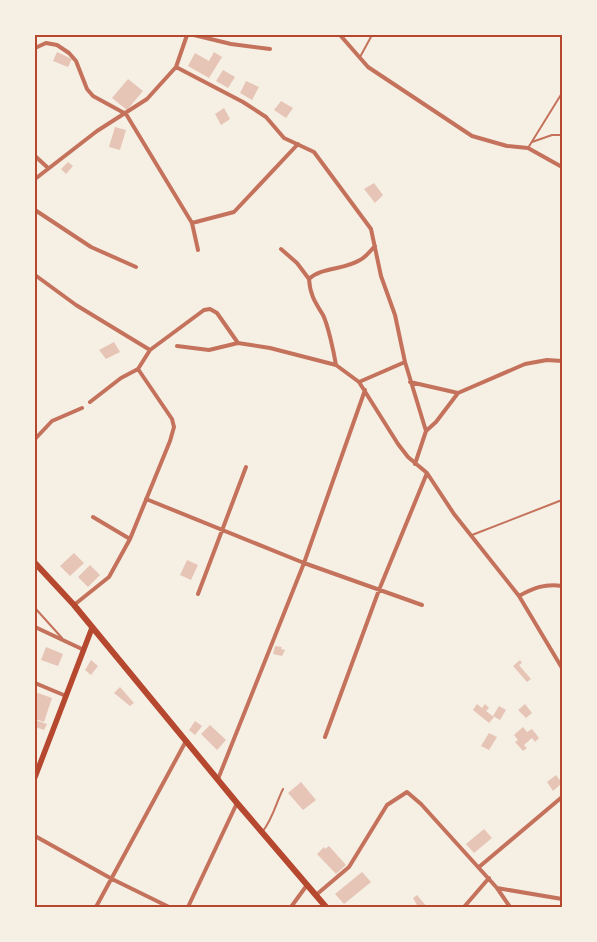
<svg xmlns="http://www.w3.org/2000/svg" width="597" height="942" font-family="'DejaVu Sans',sans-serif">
<rect width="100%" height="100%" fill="#f6efe4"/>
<path fill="#e6c5b7" d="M57 52 72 59 68 67 53 61Z
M214 52 222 57 209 78 188 66 195 53 209 61Z
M223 70 235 77 228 88 216 81Z
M128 79 143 91 127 110 112 98Z
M246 81 259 87 252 100 240 93Z
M281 101 293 108 286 118 274 110Z
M224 108 230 119 221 125 215 114Z
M115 127 126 130 120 150 109 147Z
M68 162 73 166 66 174 61 169Z
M374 183 383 195 375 203 364 189Z
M114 342 120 352 106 359 99 350Z
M74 553 84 563 70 576 60 566Z
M187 560 198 565 191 580 180 575Z
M90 565 100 575 88 587 78 577Z
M275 646 282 647 281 649 285 650 282 656 273 654Z
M46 647 63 654 58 666 41 660Z
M91 660 98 666 91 675 85 670Z
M520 660 522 663 519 665 531 679 527 682 513 666Z
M120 687 134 703 130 706 114 693Z
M35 692 52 698 44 722 35 719Z
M477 704 482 708 485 704 489 708 486 711 494 717 489 723 473 710Z
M525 704 532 713 526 718 518 710Z
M499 706 506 710 500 720 493 716Z
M35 720 47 724 44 730 35 727Z
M195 721 202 726 195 735 189 730Z
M210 725 226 740 217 750 201 734Z
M523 727 527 732 532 729 539 738 535 742 532 738 524 745 527 748 523 751 515 742 518 740 514 735Z
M489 733 497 737 489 750 481 746Z
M556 775 562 783 553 791 547 782Z
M301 782 316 800 303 810 288 793Z
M484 829 492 838 474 853 466 844Z
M329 846 346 865 336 874 317 854 324 847 325 849Z
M362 872 371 882 344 904 335 894Z
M417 895 427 907H418L413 898Z"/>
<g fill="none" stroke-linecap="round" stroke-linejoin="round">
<path stroke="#c5725c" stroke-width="2" d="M360 57 372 35
M532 142 552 135H562
M528 148 562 93
M472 535 562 500
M35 608 62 638
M263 831C273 818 276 803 283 789"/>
<path stroke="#c5725c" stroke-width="4" d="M194 35 231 44 270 49
M340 35 368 67 472 136 507 146 528 148 562 167
M35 48 46 43 57 45 69 53 76 61 87 89 93 96 126 114 192 223 198 250
M176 67 243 102 266 117 284 138 314 152 371 229 381 276 395 315 405 362 426 431 415 464
M35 156 47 167
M35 179 97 131 147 99 176 67 187 35
M35 210 91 247 136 267
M192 223 234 212 298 144
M281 249 297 263 309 279
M35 275 76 305 150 350
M177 346 209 350 238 343
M336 365C334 353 328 325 323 315 315 302 310 295 309 279 322 267 344 270 360 260 366 257 370 251 375 246
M359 382 405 362
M410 382 458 393
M90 402 121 378 138 369
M426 431 436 422 458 393 525 364 547 360 562 361
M35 439 52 421 82 408
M146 499 304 563 422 605
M93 517 130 539
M198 594 246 467
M519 596C533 588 546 583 562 586
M74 605 109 577 130 539 170 441 174 427 172 419 138 369 150 350 204 310 210 309 217 313 238 343 270 348 336 365 359 382 398 444 408 457 427 473 454 514 519 596 562 668
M35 627 84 650
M35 683 66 696
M325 737 379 590 427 473
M218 779 304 563 365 390
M35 836 112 879 169 907
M479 867 562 797
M497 888 510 907
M316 895 349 867 387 805 407 792 421 804 497 888 562 899
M96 907 186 741
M188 907 237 803
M291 907 307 885
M464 907 489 878"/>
<path stroke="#b5482f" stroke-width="5.5" d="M35 777 92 628"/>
<path stroke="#b5482f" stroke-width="6" d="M35 563 74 605 237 803 326 907"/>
</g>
<rect width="597" height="942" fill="none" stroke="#f6efe4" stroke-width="72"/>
<rect x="36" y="36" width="525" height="870" fill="none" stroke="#b5482f" stroke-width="2"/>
</svg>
